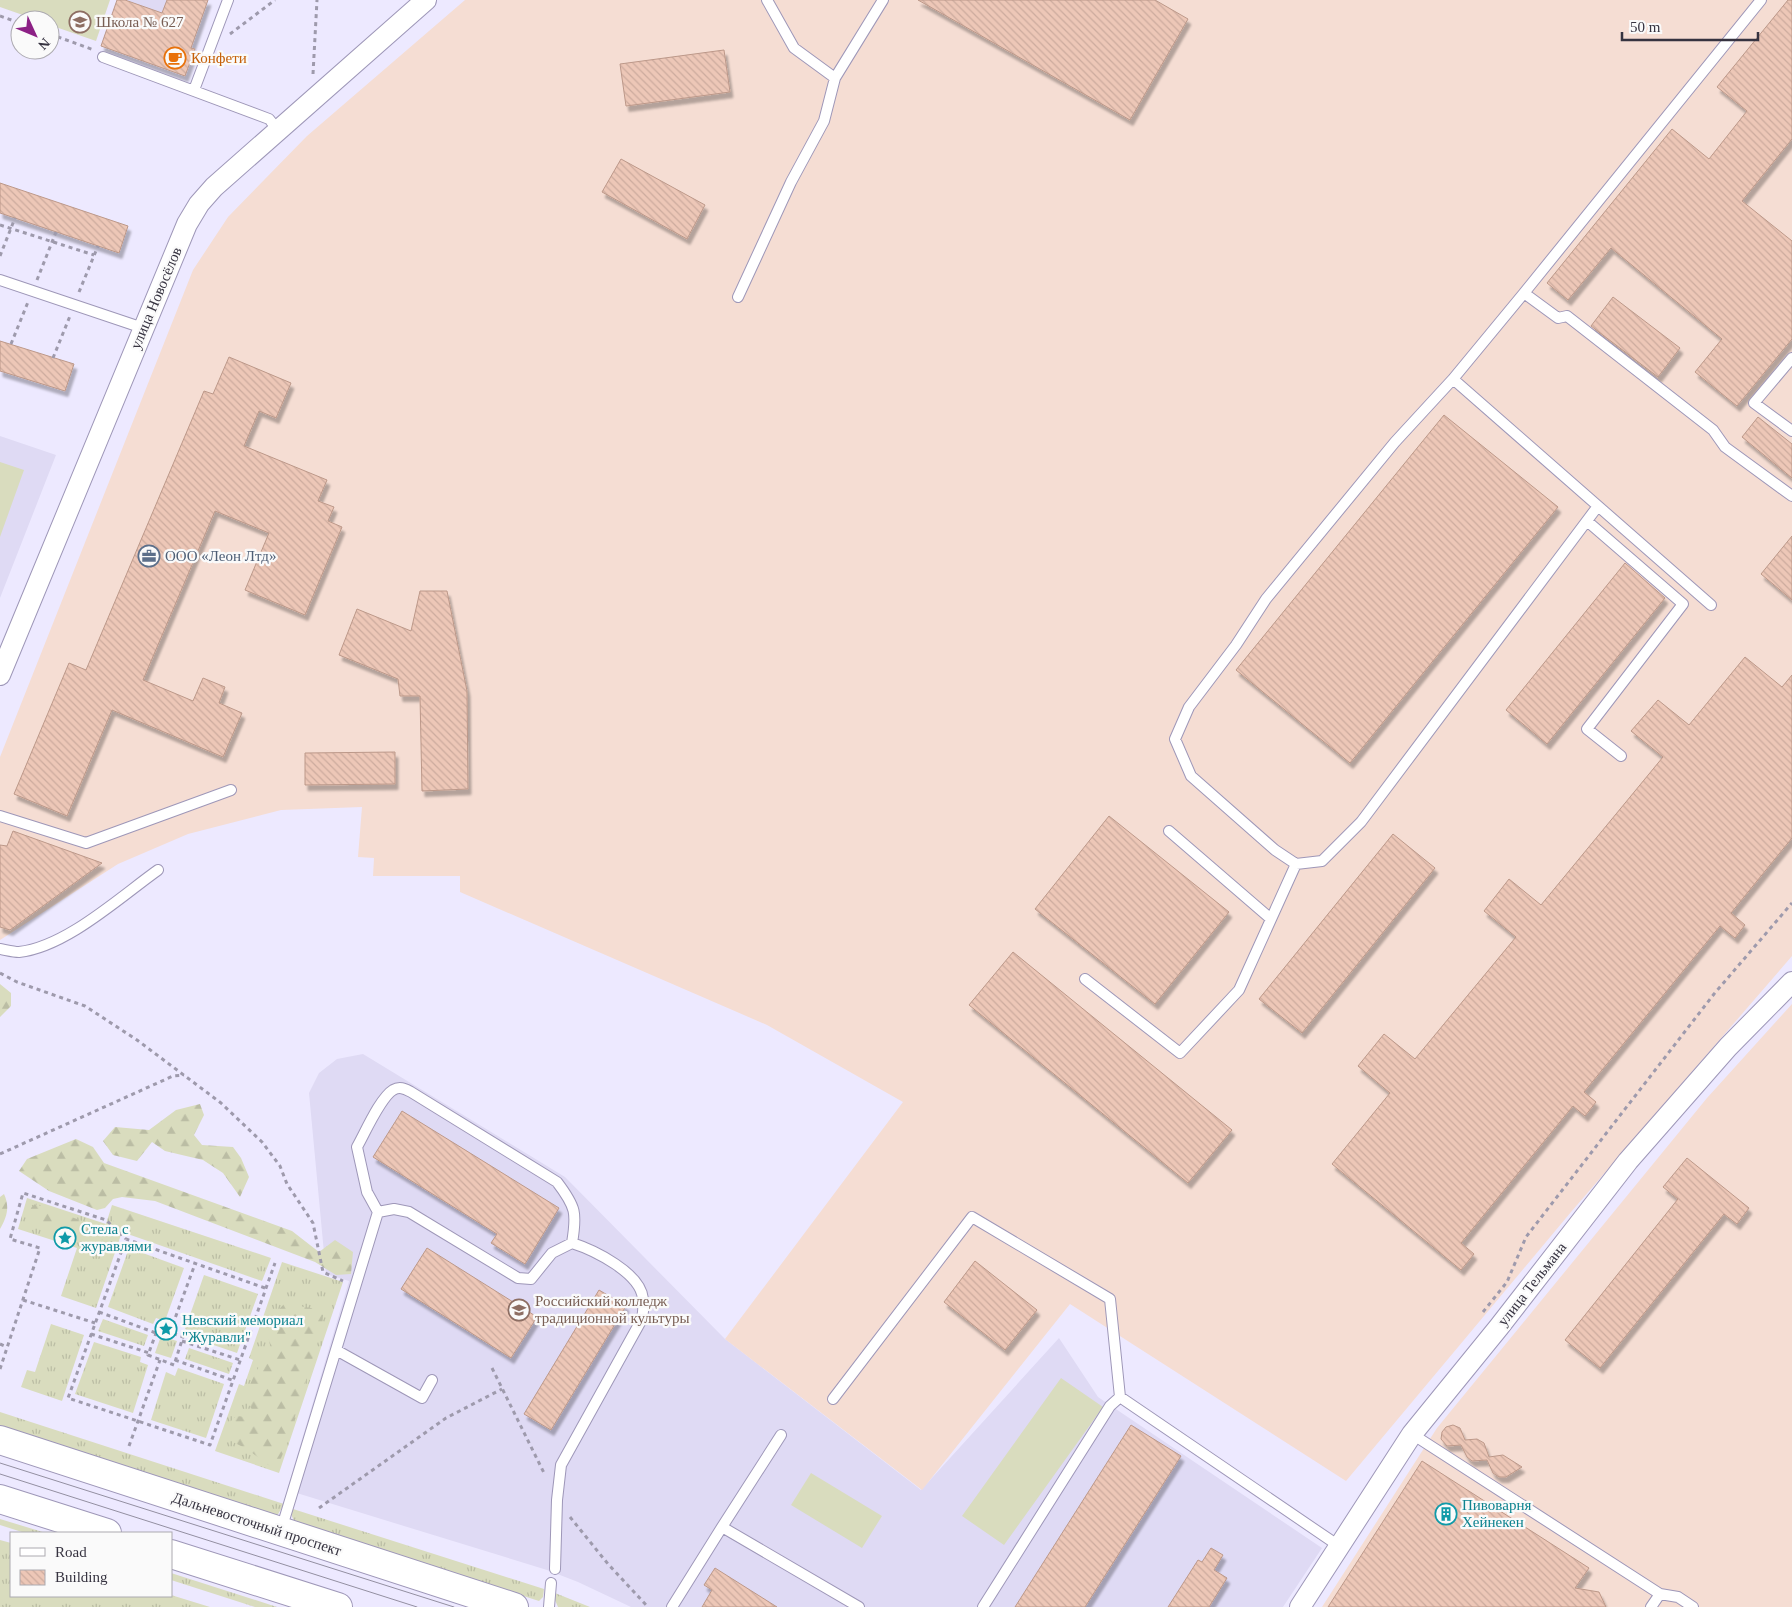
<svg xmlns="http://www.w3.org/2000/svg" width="1792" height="1607" font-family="'Times New Roman',serif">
<defs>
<pattern id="grass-tufts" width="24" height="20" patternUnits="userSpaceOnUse" patternTransform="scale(1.25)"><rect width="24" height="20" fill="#d9dcbe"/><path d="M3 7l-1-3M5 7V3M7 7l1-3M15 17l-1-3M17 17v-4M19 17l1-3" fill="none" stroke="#bbbda4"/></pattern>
<pattern id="forest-firs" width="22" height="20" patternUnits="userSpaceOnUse" patternTransform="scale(1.25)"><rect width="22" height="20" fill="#d9dcbe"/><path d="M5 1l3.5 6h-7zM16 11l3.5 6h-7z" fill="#bbbda4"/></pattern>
<pattern id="building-back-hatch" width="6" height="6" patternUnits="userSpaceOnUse" patternTransform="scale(1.25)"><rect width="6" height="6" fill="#edc7b7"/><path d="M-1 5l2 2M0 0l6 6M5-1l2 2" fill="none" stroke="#ccab9e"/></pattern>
<filter id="shadow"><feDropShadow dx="3" dy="5.5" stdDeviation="1" flood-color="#0004"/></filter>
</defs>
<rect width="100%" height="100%" fill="#ede9ff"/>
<path fill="#dfdaf4" d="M125 0H167L162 13Z
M0 436 56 455 0 598Z
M363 1054 565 1177 725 1339 921 1490 1059 1338 1098 1397 1322 1548 1283 1607H631L578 1582 547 1570 287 1490 349 1281 326 1274 309 1093 319 1073 337 1059Z"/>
<path fill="#f5ddd3" d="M465 0H1792V956L1571 1212 1346 1481 1070 1304 922 1490 725 1339 903 1102 767 1025 460 892V876H373L374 858 358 857 362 807 281 810 188 834 118 864 0 940V757L193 270 228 217 307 136Z
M1792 1004V1607H1322L1437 1428 1707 1098Z"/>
<path fill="url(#grass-tufts)" d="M27 1198 106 1224 112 1205 271 1258 262 1281 122 1232 96 1308 61 1296 77 1248 18 1229Z
M129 1248 184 1268 165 1321 156 1318 153 1324 108 1307Z
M282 1262 343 1282 279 1473 215 1451 239 1384 244 1386 253 1360 249 1358Z
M204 1275 258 1294 237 1353 193 1338 194 1332 185 1329Z
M103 1319 148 1335 144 1346 98 1331Z
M51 1324 84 1335 62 1401 21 1387 27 1370 35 1372Z
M161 1336 177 1341 171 1358 155 1353Z
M94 1342 141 1357 140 1362 148 1365 133 1413 75 1394Z
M189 1348 233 1363 229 1374 185 1359Z
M178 1368 224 1384 206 1438 151 1420 166 1372 175 1376Z
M0 1412 284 1504 277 1516 0 1426Z
M293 1509 544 1589 543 1597 539 1601 294 1521 291 1514Z
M0 1519 46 1533H25L0 1525Z
M0 1540 11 1543V1596L171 1595 210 1607H0Z
M171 1573 277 1607H255L171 1580Z
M555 1593 590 1607H558L555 1600Z"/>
<path fill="url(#forest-firs)" d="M0 984 11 993V1006L0 1017Z
M200 1104 204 1115 194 1135 202 1145 233 1147 241 1158 249 1177 240 1197 223 1173 203 1160 165 1151 152 1142 137 1161 113 1155 103 1141 115 1127 149 1130 176 1110Z
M76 1139 93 1147 104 1163 292 1231 319 1252 335 1240 353 1252 351 1274 336 1275 315 1262 155 1201 122 1197 113 1199 105 1208 97 1210 49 1191 19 1171 27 1159Z
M4 1194C10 1207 7 1217 0 1229V1197Z
M35 1204 102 1228 105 1238 95 1243 38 1225 30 1220 31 1208Z
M121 1209 145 1217 149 1221C138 1233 122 1232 112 1219L116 1212Z
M284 1304 311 1308 323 1315 322 1328 285 1449 278 1465 270 1466 247 1449 233 1442 230 1422 236 1416 247 1417 255 1414 245 1399C250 1381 260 1363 271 1349L266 1328 271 1318Z"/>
<path fill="#d9dcbe" d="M0 0H110L96 41 50 25V20H37L0 7Z
M0 462 24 470 0 537Z
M1061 1378 1103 1407 1004 1545 962 1516Z
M811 1473 882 1516 862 1548 791 1505Z"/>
<path fill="url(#building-back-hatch)" stroke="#bc9889" filter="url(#shadow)" d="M117 0H125L162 13 167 0H208L191 48 195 49 185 76 101 46Z
M918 0H1155L1188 19 1130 120Z
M1788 0H1792V139L1742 201 1792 241V339L1737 406 1695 372 1722 339 1611 248 1568 300 1547 283 1672 129 1709 159 1747 111 1717 87Z
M724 50 730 92 626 106 620 64Z
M621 159 705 205 687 239 602 192Z
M0 183 128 226 119 253 0 213Z
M1613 297 1680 348 1658 377 1591 326Z
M0 341 74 364 65 391 0 371Z
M229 357 291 383 276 418 259 411 244 446 327 480 318 501 334 507 328 521 342 527 305 615 245 590 269 533 215 511 143 680 193 701 203 678 225 687 219 703 242 713 223 757 112 710 67 816 14 794 69 663 86 670 204 391 213 394Z
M1444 415 1558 507 1350 763 1236 670Z
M1758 417 1792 444V478L1742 437Z
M1792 536V600L1761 574Z
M1625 563 1665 598 1547 744 1506 710Z
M420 591H447L467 691 468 789 422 791 420 696H400L398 679 339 655 357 609 411 631Z
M1745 657 1782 687 1792 675V838L1731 913 1745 925 1735 938 1720 926 1584 1092 1596 1102 1585 1116 1573 1106 1461 1243 1474 1254 1461 1270 1332 1164 1390 1093 1358 1066 1384 1034 1415 1059 1516 937 1484 911 1509 879 1541 905 1663 757 1631 731 1658 700 1689 725Z
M395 752V784L305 785V753Z
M1109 816 1229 912 1155 1004 1035 909Z
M13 831 102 863 10 930 0 927V845L7 846Z
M1393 834 1435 868 1302 1033 1259 999Z
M1013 952 1232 1130 1188 1183 969 1005Z
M402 1111 559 1208 525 1264 491 1243 497 1234 373 1157Z
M1687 1158 1749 1208 1737 1224 1724 1214 1600 1368 1565 1340 1678 1199 1663 1187Z
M427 1248 537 1317 511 1358 401 1289Z
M975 1261 1037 1310 1005 1350 944 1302Z
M599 1290 626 1306 551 1430 524 1414Z
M1131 1425 1181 1456 1085 1607H1015Z
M1453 1425 1460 1428 1465 1440 1477 1439 1484 1443 1489 1457 1503 1455 1522 1467 1506 1477H1499L1493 1473 1487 1460 1472 1461 1467 1457 1461 1445 1447 1446 1441 1439 1442 1432 1446 1427Z
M1422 1461 1589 1568 1575 1588 1599 1592 1606 1607H1328Z
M1211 1548 1223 1555 1214 1570 1227 1578 1209 1607H1168L1198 1560 1202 1562Z
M715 1568 777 1607H702L712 1590 704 1585Z"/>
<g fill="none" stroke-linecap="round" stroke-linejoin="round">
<g stroke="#9e97b8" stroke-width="12">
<path id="lane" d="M1761 0 1524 293 1558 318 1567 316 1713 430 1725 447 1792 496
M103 57 269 119 278 130
M835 78 883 0
M194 90 228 0
M0 280 143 328
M1524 293 1453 379 1711 605
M738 297 791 182 824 121 835 78 794 48 767 0
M1792 358 1754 403 1792 431
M1453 379 1395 442 1266 599 1236 645 1189 707 1175 739 1191 776 1275 850 1296 864 1322 861 1361 822 1598 506
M1587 521 1683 604 1587 729 1621 756
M0 816 86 843 231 790
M1169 831 1271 919
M0 949C6 950 13 952 19 952 66 947 120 897 158 870
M1085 979 1180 1053 1239 990 1296 864
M378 1212 394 1209 409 1212 518 1278 531 1279 552 1253 572 1243C594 1250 641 1273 643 1299 644 1305 643 1313 642 1319L561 1465 557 1500 555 1569
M336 1350 422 1398 432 1380
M833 1399 972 1217 1110 1299 1120 1397
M1412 1434 1660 1594 1678 1597 1693 1607
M722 1527 781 1435
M281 1530 378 1212 367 1192 357 1147C365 1133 380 1098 393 1090 400 1086 405 1089 411 1092L557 1182C576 1207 577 1213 572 1243
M549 1607 551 1583
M672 1607 722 1527 859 1607
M983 1607 1110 1406 1120 1397 1339 1546
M1651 1607 1660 1594"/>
</g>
<g stroke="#9e97b8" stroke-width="22">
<path id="street" d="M0 675 187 224 199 204 214 187 426 0
M1300 1607 1412 1434 1499 1327 1628 1161 1728 1047 1792 982"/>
</g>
<g stroke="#9e97b8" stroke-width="30">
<path id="secondary" d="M0 1440 514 1607
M0 1499 107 1533
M171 1554 338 1607"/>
</g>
<path stroke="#9e9aac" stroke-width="3" stroke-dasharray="4 4" stroke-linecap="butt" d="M0 16 20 23
M50 34 94 50
M230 34 275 0
M313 74 317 0
M0 225 94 255
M0 256 15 218
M37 280 56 232
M79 292 98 246
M11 344 28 302
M53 358 70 316
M0 973 17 982 85 1006 137 1040 221 1103 262 1142 280 1166 287 1184 313 1223 323 1272 343 1281
M0 1154 173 1076 184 1075
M265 1288 126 1239 68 1398 210 1445 275 1263
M23 1300 95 1323
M99 1312 156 1333
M1483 1312 1507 1282 1526 1237 1714 994 1792 903
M158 1328 183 1337 174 1365 148 1355Z
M170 1332 195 1264
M91 1334 149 1353
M182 1341 240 1360
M0 1344 7 1347
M175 1360 232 1380
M492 1368 545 1475
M0 1369 40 1248 10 1239 23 1193 106 1220 126 1239
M129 1446 160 1360
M319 1508 446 1418 502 1389
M570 1517 608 1564 648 1607"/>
<use href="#lane" stroke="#fff" stroke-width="10"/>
<use href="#street" stroke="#fff" stroke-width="20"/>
<use href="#secondary" stroke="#fff" stroke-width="28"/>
<path stroke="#938fa1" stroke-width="1" d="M0 1463 454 1607
M0 1474 417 1607"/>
</g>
<defs>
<g id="school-ring" transform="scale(1.125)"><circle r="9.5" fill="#fafafa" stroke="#8d6e63" stroke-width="1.5"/><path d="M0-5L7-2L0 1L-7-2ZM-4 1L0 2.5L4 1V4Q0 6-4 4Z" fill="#8d6e63"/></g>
<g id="cafe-ring" transform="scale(1.125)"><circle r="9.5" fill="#fafafa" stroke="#e8710a" stroke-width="1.5"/><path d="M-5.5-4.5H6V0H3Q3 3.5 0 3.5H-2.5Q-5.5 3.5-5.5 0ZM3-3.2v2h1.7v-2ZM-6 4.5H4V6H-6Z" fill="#e8710a"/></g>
<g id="office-ring" transform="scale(1.125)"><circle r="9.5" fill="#fafafa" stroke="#5c6f8a" stroke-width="1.5"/><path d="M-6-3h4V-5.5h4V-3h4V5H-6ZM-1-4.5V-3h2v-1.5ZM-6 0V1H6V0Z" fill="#5c6f8a"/></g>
<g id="sight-ring" transform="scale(1.125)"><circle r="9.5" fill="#fafafa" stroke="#0f9aa8" stroke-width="1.5"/><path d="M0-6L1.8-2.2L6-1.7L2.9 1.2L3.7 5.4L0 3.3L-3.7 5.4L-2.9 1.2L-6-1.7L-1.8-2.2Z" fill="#0f9aa8"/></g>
<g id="university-ring" transform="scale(1.125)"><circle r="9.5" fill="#fafafa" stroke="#8d6e63" stroke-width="1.5"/><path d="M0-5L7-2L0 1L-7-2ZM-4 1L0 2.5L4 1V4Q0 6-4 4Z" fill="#8d6e63"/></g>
<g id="building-ring" transform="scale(1.125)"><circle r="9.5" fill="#fafafa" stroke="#0f9aa8" stroke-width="1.5"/><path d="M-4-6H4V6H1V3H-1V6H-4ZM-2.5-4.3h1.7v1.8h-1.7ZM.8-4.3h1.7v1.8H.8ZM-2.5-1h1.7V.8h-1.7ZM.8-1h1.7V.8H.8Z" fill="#0f9aa8"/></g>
</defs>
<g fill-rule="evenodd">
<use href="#school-ring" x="80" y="22"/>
<use href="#cafe-ring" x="175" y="58"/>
<use href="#office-ring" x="149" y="556"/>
<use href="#sight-ring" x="65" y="1238"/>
<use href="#university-ring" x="519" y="1310"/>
<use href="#sight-ring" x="166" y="1329"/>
<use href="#building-ring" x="1446" y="1514"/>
</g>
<g text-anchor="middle" stroke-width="4.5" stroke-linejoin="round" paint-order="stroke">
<g font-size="15" fill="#785e54" stroke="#fafafa" text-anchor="start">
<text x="96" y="27">Школа № 627</text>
<text x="535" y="1306">Российский колледж<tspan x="535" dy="17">традиционной культуры</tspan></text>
</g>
<g font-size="15" fill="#c56008" stroke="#fafafa" text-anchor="start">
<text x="191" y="63">Конфети</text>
</g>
<g font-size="15" fill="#363340" stroke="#fafafa">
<text transform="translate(156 298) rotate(-67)" y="5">улица Новосёлов</text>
<text transform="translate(1532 1284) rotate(-52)" y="5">улица Тельмана</text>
<text transform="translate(257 1524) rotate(18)" y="5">Дальневосточный проспект</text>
</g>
<g font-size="15" fill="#4e5e75" stroke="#fafafa" text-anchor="start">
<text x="165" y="561">ООО «Леон Лтд»</text>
</g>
<g font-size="15" fill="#0d838f" stroke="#fafafa" text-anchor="start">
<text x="81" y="1234">Стела с<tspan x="81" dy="17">журавлями</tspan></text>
<text x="182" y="1325">Невский мемориал<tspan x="182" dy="17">"Журавли"</tspan></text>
<text x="1462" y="1510">Пивоварня<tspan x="1462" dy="17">Хейнекен</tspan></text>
</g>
</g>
<rect x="10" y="1532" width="162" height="65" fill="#fafafa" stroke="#acaab0"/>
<rect x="20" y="1548" width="25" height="8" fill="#ffffff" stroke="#acaab0"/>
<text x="55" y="1557" font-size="15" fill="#363340">Road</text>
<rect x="20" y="1570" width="25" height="15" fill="url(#building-back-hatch)" stroke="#acaab0"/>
<text x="55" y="1582" font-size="15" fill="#363340">Building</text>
<g transform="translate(35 35) rotate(134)"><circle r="24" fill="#fafafa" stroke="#acaab0"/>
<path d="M0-4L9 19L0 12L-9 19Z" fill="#8c2085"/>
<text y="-8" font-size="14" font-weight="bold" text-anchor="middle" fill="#363340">N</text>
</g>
<path d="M1622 32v8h136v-8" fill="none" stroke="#363340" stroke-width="2.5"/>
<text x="1630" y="32" font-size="15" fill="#363340" stroke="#fafafa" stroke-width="4" paint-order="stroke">50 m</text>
</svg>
